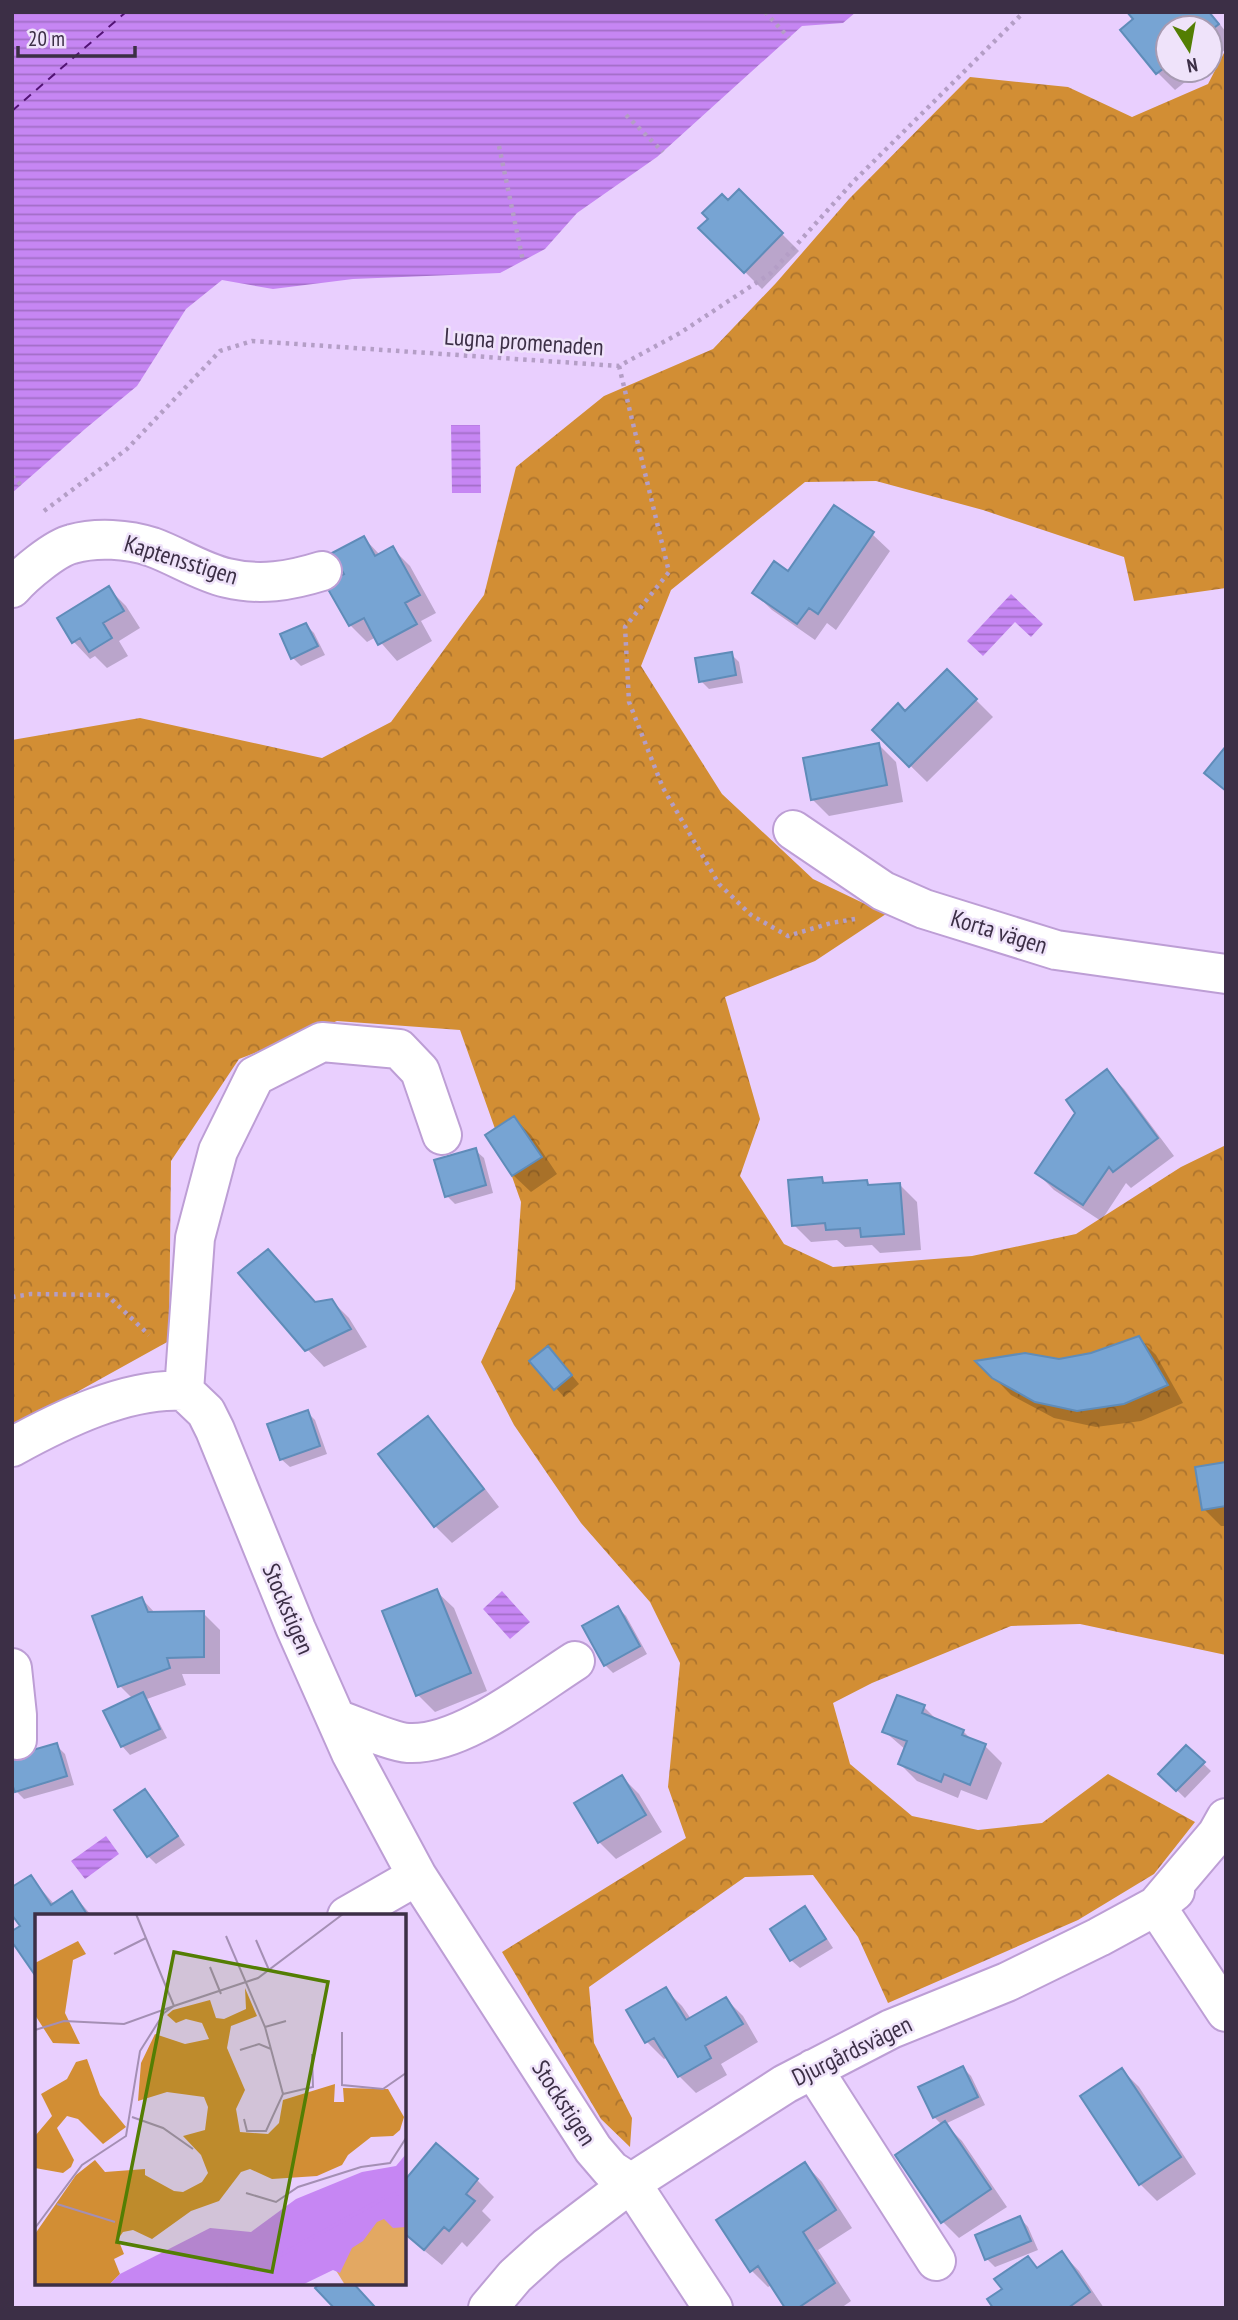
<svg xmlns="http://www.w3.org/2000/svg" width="1238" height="2320" font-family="'PT Sans Narrow',sans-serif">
<defs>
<pattern id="forest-crowns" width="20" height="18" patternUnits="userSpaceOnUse" patternTransform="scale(1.75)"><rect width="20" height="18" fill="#d28e34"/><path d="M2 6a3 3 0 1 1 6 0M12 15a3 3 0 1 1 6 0" fill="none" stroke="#ac742e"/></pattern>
<pattern id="water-rules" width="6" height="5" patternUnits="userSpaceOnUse" patternTransform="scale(1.75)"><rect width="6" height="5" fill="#c686f3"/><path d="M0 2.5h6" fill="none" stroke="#a26ec7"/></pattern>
</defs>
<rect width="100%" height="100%" fill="#e9cffe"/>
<path fill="url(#forest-crowns)" d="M1226 49V588L1134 601 1124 557 983 510 876 481 805 482 671 590 641 666 722 794 813 879 886 914 815 961 725 997 760 1119 740 1176 784 1244 833 1267 972 1256 1076 1234 1181 1167 1226 1145V1655L1080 1624 1011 1626 872 1683 833 1703 850 1764 912 1816 978 1830 1042 1823 1108 1774 1195 1822 1154 1874 1078 1920 888 2003 858 1937 813 1875 745 1877 589 1987 594 2043 632 2118 630 2147 601 2119 502 1952 686 1838 668 1787 680 1663 650 1602 581 1523 514 1425 481 1362 515 1289 521 1202 460 1030 337 1021 239 1059 171 1161 169 1341 12 1428V740L140 718 322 758 391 722 484 595 516 467 604 396 713 349 776 283 849 199 970 77 1068 87 1132 117 1208 84Z"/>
<path fill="url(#water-rules)" d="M12 12H856L843 23 802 26 657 157 577 213 545 249 500 273 353 279 273 289 222 280 186 309 137 386 85 429 12 493Z
M451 425H480L481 493H452Z
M1011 594 1043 624 1031 637 1015 622 983 656 967 641Z
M502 1591 530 1622 510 1639 483 1609Z
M106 1836 119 1854 85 1879 71 1861Z"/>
<path fill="#0003" d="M1129 12H1210L1226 32V49L1210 62V28H1168V70H1200L1175 90 1158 73 1123 30 1135 19Z
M739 191 799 251 762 289 701 228Z
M872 534 890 551 836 630 827 623 815 640 772 610 754 593 789 573Z
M364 538 380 555 393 549 410 566 436 613 421 621 432 641 397 661 376 637 367 642 350 625 346 574Z
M109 589 126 606 140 628 119 641 128 656 107 668 95 656 90 659 73 641Z
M306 625 314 633 325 655 301 666 293 658Z
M731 654 739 662 743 683 709 689 701 681Z
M947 671 993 717 927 782 874 730 905 713Z
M879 745 896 762 903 802 829 816 812 799Z
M1107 1072 1124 1089 1174 1156 1131 1188 1126 1183 1101 1221 1054 1190 1037 1173Z
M514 1118 531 1135 557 1174 531 1192 513 1175 487 1136Z
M475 1150 484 1158 493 1193 455 1204 447 1196Z
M822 1179 827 1185 867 1182 872 1187 900 1185 917 1202 921 1250 880 1253 872 1245 845 1247 837 1240 811 1242 794 1225Z
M285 1269 316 1303 331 1300 349 1318 367 1347 324 1367 307 1349Z
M1139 1338 1156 1355 1183 1403 1141 1421 1096 1427 1054 1418 1011 1395 979 1362 1059 1361 1091 1355Z
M556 1356 579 1384 564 1397 532 1361Z
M307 1412 315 1420 327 1454 290 1467 281 1459Z
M427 1418 444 1435 499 1507 452 1543 435 1526 380 1455Z
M1226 1464V1526H1221L1204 1509Z
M436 1591 454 1608 487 1691 435 1712 418 1695Z
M142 1599 156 1614 203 1613 220 1630V1674H182L186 1685 147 1699 167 1738 130 1755 122 1746 133 1699 120 1686Z
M618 1608 626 1616 647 1654 613 1673 605 1665Z
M924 1707 938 1721 964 1732 973 1741 985 1746 1002 1763 987 1800 961 1790 958 1798 917 1781 900 1764 906 1750 884 1731Z
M56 1745 65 1754 74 1785 24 1799 16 1791Z
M1186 1747 1211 1771 1185 1798 1160 1774Z
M622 1777 639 1794 662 1832 616 1859 599 1842Z
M145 1791 153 1799 185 1845 156 1864 148 1856Z
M30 1877 55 1905 72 1893 92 1916H37L22 1927Z
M805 1909 813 1917 833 1948 800 1968 791 1960Z
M665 1989 682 2006 691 2019 726 1999 743 2016 758 2042 721 2064 727 2075 696 2093 679 2076 668 2057 664 2059 647 2042 628 2011Z
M963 2068 971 2076 985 2105 945 2124 962 2141 1007 2207 959 2238 942 2221V2125L934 2117Z
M1122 2070 1139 2087 1196 2174 1157 2201 1140 2184Z
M805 2164 822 2182 852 2228 818 2250 851 2301 841 2308H787L772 2285 768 2287 751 2270Z
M477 2180 494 2197 482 2211 491 2220 467 2247 462 2242 442 2265 404 2234V2184Z
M1020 2218 1028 2227 1038 2250 995 2267 987 2259Z
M1062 2253 1079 2271 1104 2308H995L1004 2290 1028 2258 1039 2269Z"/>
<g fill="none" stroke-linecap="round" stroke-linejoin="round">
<path stroke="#521375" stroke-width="2" stroke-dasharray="9 7" stroke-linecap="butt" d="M12 111 126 12"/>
</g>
<path fill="#77a4d3" stroke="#5f8cb9" stroke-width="2" d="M1127 12H1209L1219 24 1210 31V28H1168V65L1156 74 1120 30 1133 19Z
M739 189 783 233 744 273 698 228 708 219 702 213 722 194 728 200Z
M834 505 874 532 818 614 809 608 797 624 752 593 774 561 788 571Z
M364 536 375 556 393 546 420 595 405 603 417 624 378 645 364 618 349 626 325 584 344 574 332 553Z
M109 586 124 611 103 623 112 638 89 652 80 638 72 643 57 618Z
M306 623 318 646 291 659 280 634Z
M732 652 736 675 699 682 695 658Z
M947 669 977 699 909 767 872 730 898 703 905 711Z
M879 743 887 785 811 800 803 758Z
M1226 746V791L1204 773Z
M1107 1069 1158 1138 1113 1172 1109 1167 1083 1205 1035 1173 1075 1113 1066 1100Z
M514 1116 542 1157 512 1176 485 1135Z
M476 1148 486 1185 445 1197 434 1160Z
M822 1177 823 1183 867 1180 868 1185 900 1183 904 1234 861 1237 860 1228 826 1230 825 1223 792 1226 788 1180Z
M268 1249 315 1302 332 1299 351 1329 305 1351 238 1273Z
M1139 1336 1168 1385 1124 1404 1077 1411 1035 1402 992 1378 975 1361 1025 1353 1059 1359 1091 1353Z
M548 1346 572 1375 554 1390 529 1361Z
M308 1410 320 1446 280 1460 267 1424Z
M428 1416 484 1489 434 1527 378 1454Z
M1226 1462V1506L1202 1510 1195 1467Z
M437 1589 471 1673 416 1696 382 1611Z
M142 1597 148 1612 204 1611V1657L167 1658 170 1668 118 1687 92 1616Z
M618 1606 640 1646 604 1666 582 1626Z
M143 1692 160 1729 121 1747 103 1711Z
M897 1695 925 1705 922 1713 964 1730 962 1735 986 1744 970 1785 944 1774 941 1782 898 1764 907 1741 882 1732Z
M57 1743 67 1776 15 1792 12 1784V1756Z
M1186 1745 1205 1762 1176 1791 1158 1774Z
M622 1775 646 1815 598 1843 574 1803Z
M145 1789 178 1836 147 1857 114 1810Z
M31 1875 51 1905 72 1891 88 1916H37V1978L12 1942V1931L20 1926 12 1915V1887Z
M805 1906 826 1939 790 1961 770 1929Z
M666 1987 686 2020 726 1997 743 2024 705 2046 711 2058 678 2077 654 2038 645 2043 626 2010Z
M963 2066 978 2097 933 2118 918 2087Z
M1122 2068 1181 2157 1139 2185 1080 2096Z
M945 2121 991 2189 941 2223 895 2155Z
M436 2143 478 2179 466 2194 475 2201 449 2231 444 2227 424 2250 404 2233V2181Z
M805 2162 836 2210 803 2232 835 2283 798 2308H785L758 2266 750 2272 716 2220Z
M1020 2216 1031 2241 985 2260 975 2235Z
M1062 2251 1090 2292 1068 2308H993L987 2299 1002 2289 994 2279 1028 2256 1037 2268Z
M320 2283H353L374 2306 372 2308H334L315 2288Z"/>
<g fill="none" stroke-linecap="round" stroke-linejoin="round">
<g stroke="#bd9ed5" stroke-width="42">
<path id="minor" d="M12 588C23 575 55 548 72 544 96 537 128 539 152 547 177 556 201 572 227 578 260 586 290 581 322 571
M793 830 883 891 924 909 1056 950 1226 974
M184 1391 206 1412 215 1430 296 1629 351 1753 417 1876 593 2149 611 2170 631 2183 713 2308
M184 1391 195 1238 218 1151 255 1076 322 1042 399 1049 420 1071 442 1135
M12 1447C61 1420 128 1387 184 1391
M12 1668 17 1715V1740
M336 1719C354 1725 392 1742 408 1743 461 1746 531 1689 575 1661
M1175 1891 1156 1906 1226 2012
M347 1916 417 1876
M813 2069 936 2261
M488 2308 515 2276 547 2247 631 2183 785 2084 891 2029 1007 1982 1099 1937 1156 1906 1217 1834 1226 1818"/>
</g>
<path stroke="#b49ec6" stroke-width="4.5" stroke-dasharray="3.5 5" stroke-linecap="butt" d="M765 12 789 38
M626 115 663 152
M499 146 523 261
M619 366 669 572 625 627 629 702 663 788 719 884 751 915 788 936 831 923 855 919
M12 476 21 485
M44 511 127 449 220 351 252 341 619 366 680 333 771 273 853 182 1024 12
M12 1297 31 1294 107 1295 149 1335"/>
<use href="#minor" stroke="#fff" stroke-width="38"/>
</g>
<g text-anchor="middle" stroke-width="5" stroke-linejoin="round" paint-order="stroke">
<g font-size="24" fill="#3c2f46" stroke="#efe3fa">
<text transform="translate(524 342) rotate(4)" y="8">Lugna promenaden</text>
<text transform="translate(181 560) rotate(17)" y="8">Kaptensstigen</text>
<text transform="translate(999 932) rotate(17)" y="8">Korta vägen</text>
<text transform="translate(288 1609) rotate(67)" y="8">Stockstigen</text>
<text transform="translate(852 2051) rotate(-26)" y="8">Djurgårdsvägen</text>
<text transform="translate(564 2103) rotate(57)" y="8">Stockstigen</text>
</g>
</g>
<g transform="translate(35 1914)">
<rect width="371" height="371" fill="#e9cffe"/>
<path d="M43 27 51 40 38 46 30 99 45 130 18 129 0 101V49ZM210 74 222 102 196 112 192 134 210 176 201 195 205 218 233 220 244 209 248 186 300 170 299 188H309L308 174 353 175 369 203 365 216 358 222 336 223 313 241 307 251 282 262 237 265 215 255 206 258 184 287 156 297 117 325 98 316 88 318 83 325 89 340 79 345 85 360 74 371H0V320L41 261 60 246 70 258 110 255V261L139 277 148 278 167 268 173 259 166 241 148 222 170 216 173 193 169 183 132 178 103 187 106 149 120 120 150 130 174 125 167 109 151 105 141 109 132 101 138 96 175 86 181 104 189 105 211 95ZM52 145 65 181 91 213 68 230 43 205 32 202 22 214 39 246 36 253 28 259 0 254V222L17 202 6 180 32 165 41 148Z" fill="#d28e34"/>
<path d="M371 277V371H310L279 321Z" fill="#e3a862"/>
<path d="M371 240V313L358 314 349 305 342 308 328 327 317 334 305 359 298 356 267 371H74L85 360 175 314 216 318 261 285 327 258 361 252Z" fill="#c686f3"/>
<path fill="none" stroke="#c686f3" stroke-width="3.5" d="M191 371 351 283 371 277"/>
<path fill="none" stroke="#a48fb4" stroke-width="2" d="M191 22 230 113 248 180 231 217H212L209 205M221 26 234 56M79 40 111 24M175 53 186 80M230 113 251 107M0 116 29 107 89 110 139 92 101 0M307 118V171L348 175 371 159M205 136 224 130 236 135M248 180 278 173 277 140M97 203 128 214 158 235M211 279 241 288 263 273 326 253 355 249 371 224M22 290 80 308M0 314 47 251 91 222 105 137 129 99 139 92 223 64 308 0"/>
<path fill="#537e03" fill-opacity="0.15" stroke="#537e03" stroke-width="3.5" d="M139 38 293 68 237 358 82 328Z"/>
<rect width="371" height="371" fill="none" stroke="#3c2f46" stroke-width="3.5"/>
</g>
<rect width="1238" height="2320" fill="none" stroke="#3c2f46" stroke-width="28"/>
<g transform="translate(1189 49) rotate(169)"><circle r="33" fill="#efe3fa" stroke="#a79bb2" stroke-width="2"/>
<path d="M0-5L12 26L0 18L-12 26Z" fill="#537e03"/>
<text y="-10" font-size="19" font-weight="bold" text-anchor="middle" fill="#3c2f46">N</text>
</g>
<path d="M18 46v10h117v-10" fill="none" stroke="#3c2f46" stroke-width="3.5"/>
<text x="28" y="46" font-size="21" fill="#3c2f46" stroke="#efe3fa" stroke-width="5" paint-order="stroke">20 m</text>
</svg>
